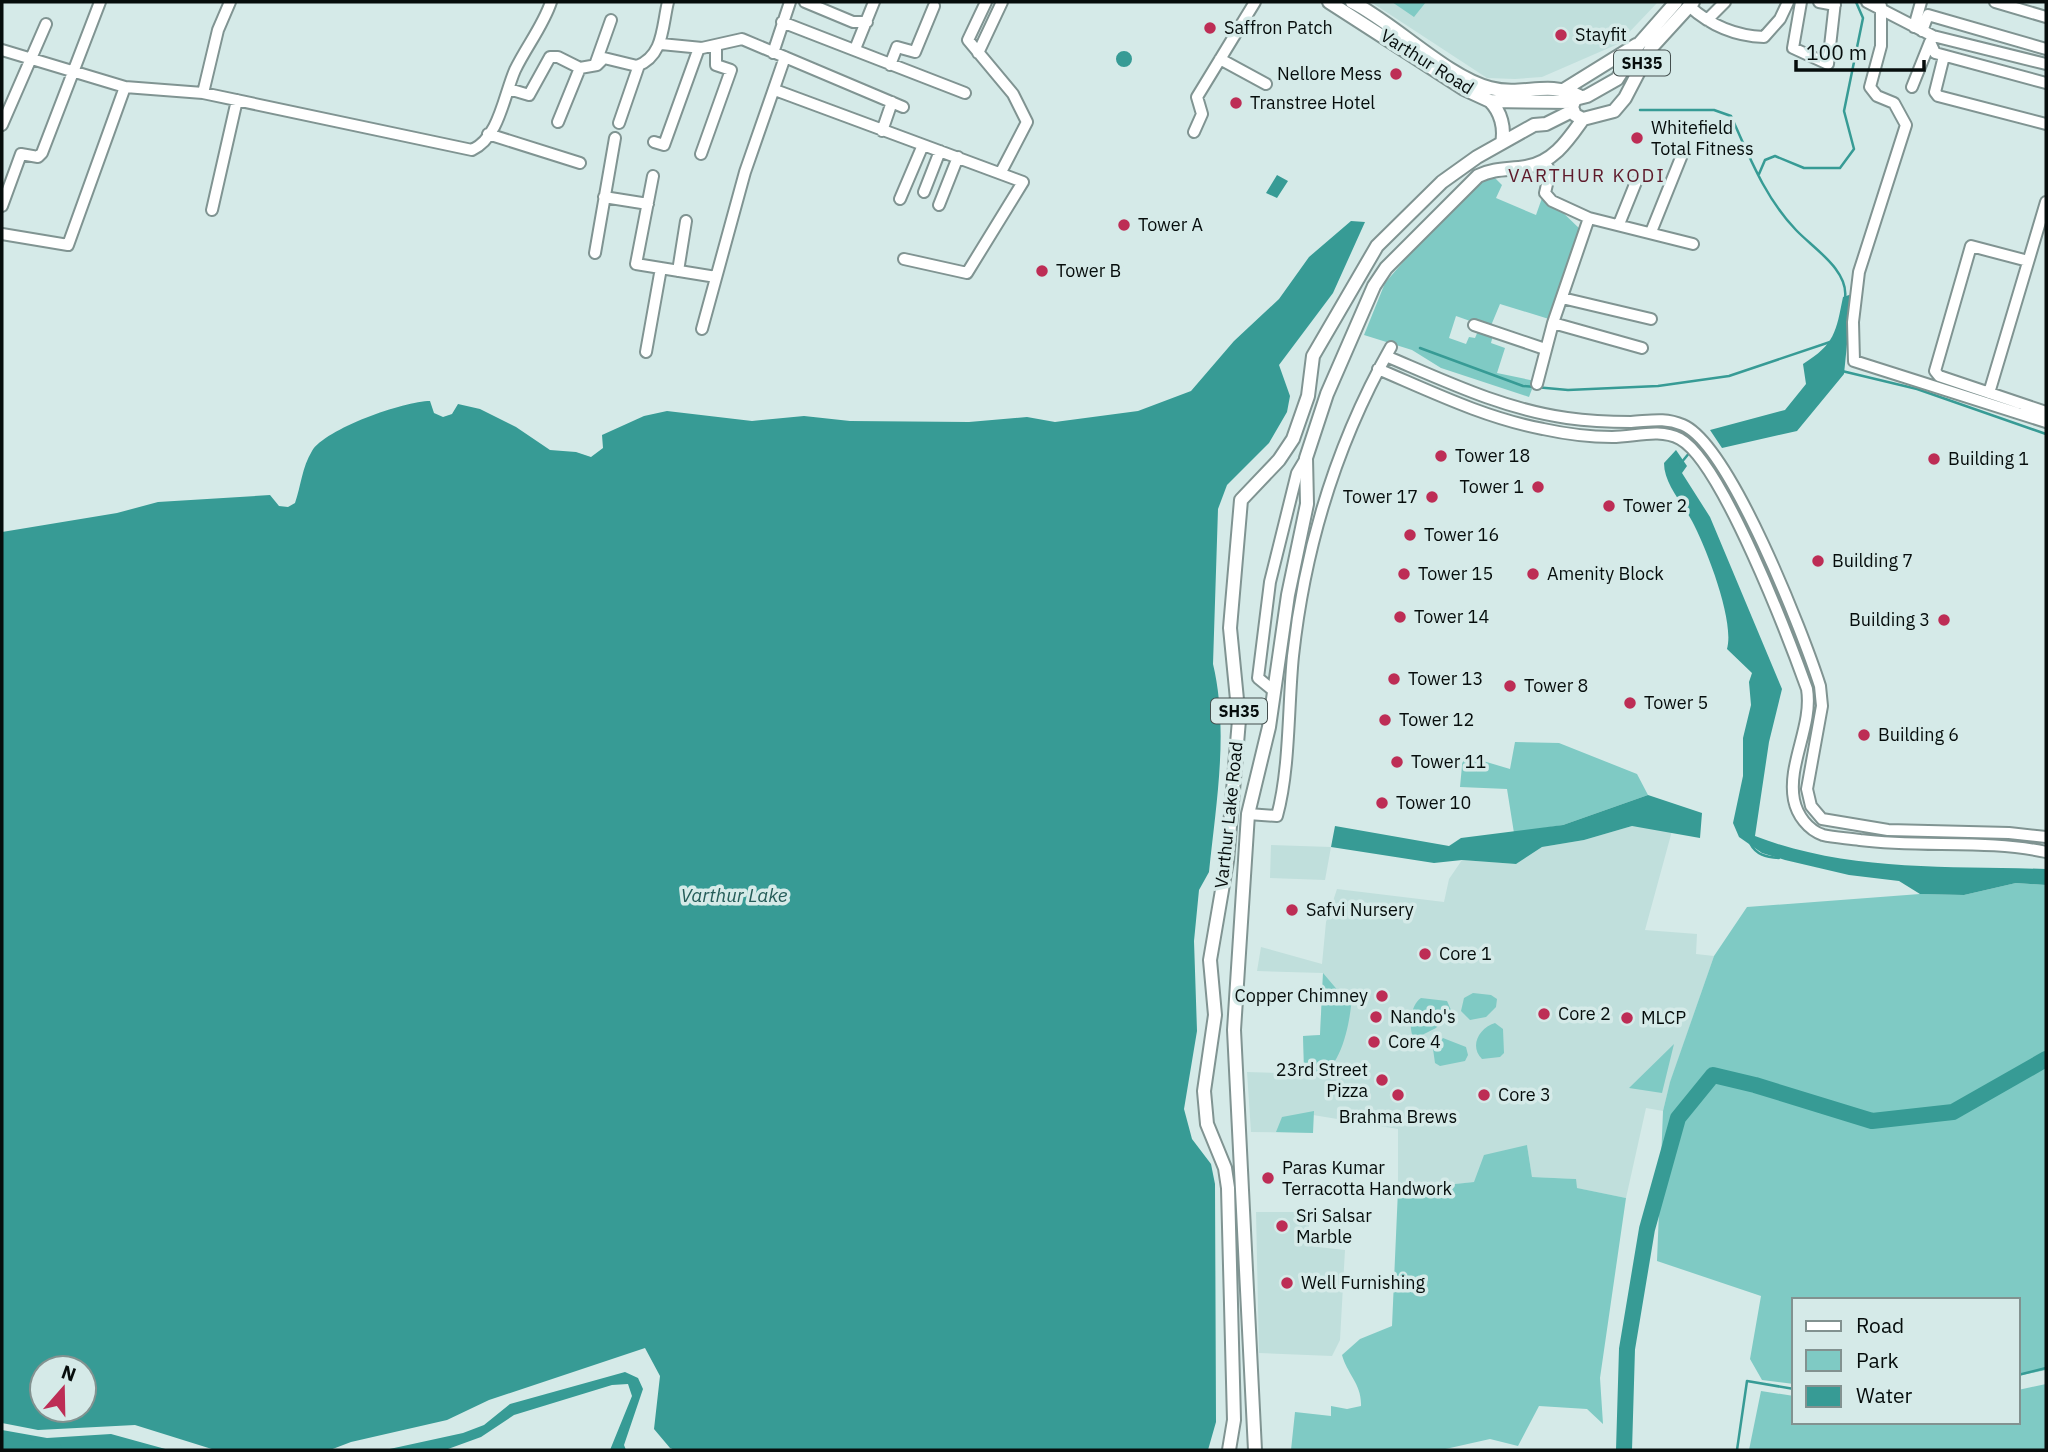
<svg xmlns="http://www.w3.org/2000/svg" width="2048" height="1452" font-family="'IBM Plex Sans',sans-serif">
<rect width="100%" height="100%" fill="#d5eae8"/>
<path fill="#c0dfdc" d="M1371 2H1658L1618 44 1542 77 1515 79 1487 78Z
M1632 826 1672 831 1645 930 1697 934 1696 954 1714 956 1670 1083 1663 1111 1646 1108 1626 1198 1576 1188V1179L1532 1177 1527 1145 1475 1182 1398 1190V1129L1313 1115V1133L1251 1132 1247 1072 1305 1074 1303 1036 1320 1035 1323 973 1257 971 1261 947 1322 964 1326 922 1337 889 1444 902 1449 879 1462 860 1516 864 1542 847 1584 840Z
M1271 845 1331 847 1325 880 1270 878Z
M1256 1212H1309V1246L1345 1250 1340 1340 1332 1356 1259 1353Z"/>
<path fill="#7fcac4" d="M1392 2H1426L1414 17Z
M1490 173 1502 185 1496 198 1536 215 1542 198 1554 204 1582 231 1549 319 1500 304 1490 328 1456 316 1449 338 1466 344 1469 337 1475 338 1478 331 1493 335 1491 343 1505 348 1497 373 1535 381 1529 397 1441 368 1412 350 1364 335 1385 283 1427 234Z
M1515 742 1559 743 1637 774 1648 795 1563 825 1514 833 1507 789 1460 787 1463 755 1510 769Z
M2016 883 2046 885V1370L2018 1376V1300H1794V1384L1762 1380 1750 1359 1761 1296 1657 1261 1663 1111 1670 1082 1714 956 1747 907 1920 894 1964 895Z
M1323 973 1351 1006C1349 1027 1337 1089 1304 1072L1303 1036 1320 1035Z
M1473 993 1491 995 1497 999 1496 1007 1486 1017 1470 1020 1461 1011 1464 998Z
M1421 998 1447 1001 1451 1010 1436 1028 1414 1039C1408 1029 1410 1005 1421 998Z
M1495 1023 1503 1029 1504 1053 1500 1057 1482 1059C1469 1046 1479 1028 1495 1023Z
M1443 1038 1466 1047 1468 1055 1465 1061 1440 1066 1435 1063 1433 1049Z
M1674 1044 1662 1093 1629 1088Z
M1314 1111 1313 1133 1276 1132 1282 1117Z
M1527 1145 1532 1177 1576 1179 1577 1188 1626 1198 1600 1378 1603 1424 1587 1409 1539 1406 1518 1446 1490 1439 1441 1450H1291L1295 1412 1331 1416V1406L1347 1409 1361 1406C1362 1384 1347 1374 1342 1355L1360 1339 1392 1326 1398 1190 1474 1182 1484 1155Z
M2046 1384V1450H1749L1761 1391 1794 1396V1422H2018V1390Z"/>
<path fill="#379b95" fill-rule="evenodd" d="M1116 59a8 8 0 1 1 16 0a8 8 0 1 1-16 0Z
M1277 175 1288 181 1277 198 1266 193Z
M1351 221 1365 222 1333 293 1279 365 1290 396 1287 412 1269 443 1227 485 1218 509 1213 664C1229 731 1216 804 1209 872L1199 890 1194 941 1197 1031 1184 1109 1192 1139 1211 1164 1215 1184 1216 1422 1208 1450H675L670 1448 654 1429 660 1376 645 1348 489 1400 447 1420 351 1442 330 1450H215L135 1425 38 1430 2 1423V532L117 513 158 502 270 495 279 506 288 507 295 503C301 486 302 467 312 451 325 429 404 401 430 401L434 413 443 417 452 414 458 404 480 409 516 427 550 450 576 452 591 457 603 448 602 435 644 416 667 411 752 421 804 416 850 421 969 422 1027 417 1055 422 1138 411 1191 391 1234 341 1279 299 1309 257ZM84 1368V1410H42V1368Z
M1852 294 1844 374 1797 431 1722 448 1710 430 1785 410 1806 384 1803 364C1835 344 1836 332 1843 297Z
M1676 450 1687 466 1682 473 1710 517 1782 689 1769 742 1755 836C1847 872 1949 866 2046 869V885L2016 883 1964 895 1920 894 1899 881 1849 875 1785 860 1762 853 1739 837 1733 823 1743 776V738L1751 705 1749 682 1752 673 1727 649C1735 621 1706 547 1692 521 1682 502 1664 484 1664 463Z
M1648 795 1702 813 1700 838 1632 826 1584 840 1542 847 1516 864 1462 860 1434 863 1331 847 1335 826 1449 846 1461 838 1563 825Z
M625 1372 638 1378 643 1389 624 1445 626 1450H610L632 1396 628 1384 612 1385 514 1415 481 1437 448 1449 385 1450 463 1433 484 1425 510 1404Z
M2 1430 47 1438 111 1434 169 1450H40L2 1443Z"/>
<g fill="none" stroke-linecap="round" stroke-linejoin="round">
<path stroke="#379b95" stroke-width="2.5" d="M1640 110H1714L1731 116C1749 156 1765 198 1796 230 1813 248 1849 270 1845 298
M1759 174 1765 160 1775 156 1804 168H1840L1854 149 1844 111 1863 18 1856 2
M1420 348 1523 386 1568 390 1658 386 1729 376 1830 342
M1842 371 1917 389 2046 434
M1681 463 1690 452
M1750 843C1756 855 1766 857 1779 858
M2018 1375 2046 1368
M1737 1450 1747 1381 1794 1389"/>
<path stroke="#379b95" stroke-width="16" d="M2 1442 33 1449H54
M1624 1450 1627 1349 1647 1229 1678 1118 1713 1075 1755 1085 1872 1121 1953 1112 2046 1059"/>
<g stroke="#809492" stroke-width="14">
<path id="minor" d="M805 2 853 22H867
M986 2 968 40 1013 94 1027 122 1001 172
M1801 2 1793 48 1828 64 1835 2
M1819 2 1835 5
M1867 2 1933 36 2046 64
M1877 2 1881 6V46L1870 87 1877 96 1894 103 1906 125 1859 272 1853 322 1854 361 2046 422
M1995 2 2046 17
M1689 6C1711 26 1735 36 1764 37L1780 19 1788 2
M1707 20 1725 2
M782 22 965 93
M1914 27 1921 2
M1922 31 1928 15 2046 49
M1930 42 1935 53 2046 83
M661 44 702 48 742 39 903 107
M855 49 874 2
M2 50 125 87
M773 53 790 2
M978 53 1002 2
M1944 56 1935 92 1938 96 2046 124
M1220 59 1266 84
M595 65 611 20
M890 65 897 47 915 52 934 6
M1912 87 1930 42
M509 89 529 95 550 57H558L580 68
M775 90 1023 182 967 273 904 259
M203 93 218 30 230 2
M558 122 580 68 597 65 604 58 637 66C664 56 662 26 668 2
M619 123 639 65
M2 125 46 24
M882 131 892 102
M1194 132 1202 114 1197 97 1255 2
M488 134 580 163
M654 142 664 145 699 48
M701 154 731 70 716 65V45
M1544 161 1550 171 1545 193 1552 201 1589 218 1693 244
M653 176 636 264 716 277
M924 192 940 151
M604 197 648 204
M900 199 923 145
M939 205 958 157
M2 206 21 154 38 157 42 153 100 2
M212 210 237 100
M1619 224 1636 182
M1651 232 1684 150
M2 234 68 245 125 87 203 93 472 150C499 138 504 95 515 70 526 47 543 26 551 2
M595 253 615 138
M2028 261 1971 246 1935 371 1939 376 2046 412
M678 271 686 221
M1562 298 1651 319
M1553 323 1642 348
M1474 325 1545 349
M702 329 745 172 785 57
M646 352 661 268
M1386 356C1445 381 1503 409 1567 418 1588 421 1610 422 1631 422 1650 421 1664 417 1683 425 1730 445 1803 633 1820 686L1822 706 1807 789 1811 806 1822 819 1888 830 2009 833 2046 837
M1378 369C1432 392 1485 418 1543 429 1566 434 1589 437 1612 437 1635 437 1659 428 1680 439 1722 462 1789 639 1807 689 1813 726 1787 764 1794 800 1797 815 1808 830 1823 835 1835 838 1849 838 1860 840 1922 848 1986 839 2046 852
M1537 384 1553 323 1589 218
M1989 393 2046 202
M1274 691 1258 678 1270 582 1297 473 1306 458
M1248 814 1277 816C1290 769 1288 705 1293 656 1305 546 1336 444 1391 347"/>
</g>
<g stroke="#809492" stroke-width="16">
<path id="major" d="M1329 2 1464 89 1490 101 1573 102
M1352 2C1394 23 1447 77 1490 88 1524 97 1546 80 1579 96
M1676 2 1639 44 1617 79 1587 96 1575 99 1572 107 1575 115 1583 119 1614 111 1625 98 1651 48 1693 2
M1565 89 1636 45
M1490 101C1501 112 1505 128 1502 143
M1229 1450 1234 1420 1228 1188 1225 1168 1207 1124 1204 1091 1215 1015 1210 960 1227 861 1239 720 1230 628 1241 500 1279 460 1293 439 1308 396 1313 356 1377 246 1442 182 1477 157 1534 125 1546 124 1572 111
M1255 1450 1234 1030 1248 814 1269 727 1288 595 1307 504 1306 458 1327 394 1374 286 1386 268 1478 176C1495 168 1508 170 1526 167 1554 162 1568 140 1583 119"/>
</g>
<use href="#minor" stroke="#fff" stroke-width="10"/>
<use href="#major" stroke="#fff" stroke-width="12"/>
</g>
<g fill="#bd2d55" stroke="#d5eae8" stroke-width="2.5">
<circle cx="1210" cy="28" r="7"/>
<circle cx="1561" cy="35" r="7"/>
<circle cx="1396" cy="74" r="7"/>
<circle cx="1236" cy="103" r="7"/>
<circle cx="1637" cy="138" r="7"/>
<circle cx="1124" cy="225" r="7"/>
<circle cx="1042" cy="271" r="7"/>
<circle cx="1441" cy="456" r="7"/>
<circle cx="1934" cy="459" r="7"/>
<circle cx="1538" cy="487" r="7"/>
<circle cx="1432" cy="497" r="7"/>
<circle cx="1609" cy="506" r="7"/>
<circle cx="1410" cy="535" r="7"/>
<circle cx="1818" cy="561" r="7"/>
<circle cx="1404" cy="574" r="7"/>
<circle cx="1533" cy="574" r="7"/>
<circle cx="1400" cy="617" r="7"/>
<circle cx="1944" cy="620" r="7"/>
<circle cx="1394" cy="679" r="7"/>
<circle cx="1510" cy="686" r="7"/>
<circle cx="1630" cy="703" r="7"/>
<circle cx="1385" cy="720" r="7"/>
<circle cx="1864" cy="735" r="7"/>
<circle cx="1397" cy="762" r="7"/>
<circle cx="1382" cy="803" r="7"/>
<circle cx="1292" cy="910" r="7"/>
<circle cx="1425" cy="954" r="7"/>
<circle cx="1382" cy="996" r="7"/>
<circle cx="1544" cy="1014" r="7"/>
<circle cx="1376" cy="1017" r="7"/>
<circle cx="1627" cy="1018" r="7"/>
<circle cx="1374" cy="1042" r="7"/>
<circle cx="1382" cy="1080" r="7"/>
<circle cx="1398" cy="1095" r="7"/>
<circle cx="1484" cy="1095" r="7"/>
<circle cx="1268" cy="1178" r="7"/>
<circle cx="1282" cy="1226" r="7"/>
<circle cx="1287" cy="1283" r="7"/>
</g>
<g text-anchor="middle" stroke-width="7" stroke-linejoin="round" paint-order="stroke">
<g fill="#d5eae8" stroke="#444f4e" stroke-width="2">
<rect x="1614" y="50.5" width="56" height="25" rx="5"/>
<rect x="1211" y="698.5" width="56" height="25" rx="5"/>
</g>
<g font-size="16" font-weight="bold" fill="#060d0c">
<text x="1642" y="69">SH35</text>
<text x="1239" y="717">SH35</text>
</g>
<g font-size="18" fill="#060d0c" stroke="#d5eae8" text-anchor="start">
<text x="1224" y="34">Saffron Patch</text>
<text x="1575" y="41">Stayfit</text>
<text x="1382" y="80" text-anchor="end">Nellore Mess</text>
<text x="1250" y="109">Transtree Hotel</text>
<text x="1651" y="134">Whitefield<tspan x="1651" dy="21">Total Fitness</tspan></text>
<text x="1138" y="231">Tower A</text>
<text x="1056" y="277">Tower B</text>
<text x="1455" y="462">Tower 18</text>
<text x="1948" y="465">Building 1</text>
<text x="1524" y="493" text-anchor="end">Tower 1</text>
<text x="1418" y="503" text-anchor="end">Tower 17</text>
<text x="1623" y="512">Tower 2</text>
<text x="1424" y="541">Tower 16</text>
<text x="1832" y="567">Building 7</text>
<text x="1418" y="580">Tower 15</text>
<text x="1547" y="580">Amenity Block</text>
<text x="1414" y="623">Tower 14</text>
<text x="1930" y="626" text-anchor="end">Building 3</text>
<text x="1408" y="685">Tower 13</text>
<text x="1524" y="692">Tower 8</text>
<text x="1644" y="709">Tower 5</text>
<text x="1399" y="726">Tower 12</text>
<text x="1878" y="741">Building 6</text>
<text x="1411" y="768">Tower 11</text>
<text x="1396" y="809">Tower 10</text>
<text x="1306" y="916">Safvi Nursery</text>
<text x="1439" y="960">Core 1</text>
<text x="1368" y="1002" text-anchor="end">Copper Chimney</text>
<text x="1558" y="1020">Core 2</text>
<text x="1390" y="1023">Nando's</text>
<text x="1641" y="1024">MLCP</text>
<text x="1388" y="1048">Core 4</text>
<text x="1368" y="1076" text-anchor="end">23rd Street<tspan x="1368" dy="21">Pizza</tspan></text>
<text x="1498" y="1101">Core 3</text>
<text x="1398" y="1123" text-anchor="middle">Brahma Brews</text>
<text x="1282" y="1174">Paras Kumar<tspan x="1282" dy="21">Terracotta Handwork</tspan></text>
<text x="1296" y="1222">Sri Salsar<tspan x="1296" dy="21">Marble</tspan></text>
<text x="1301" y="1289">Well Furnishing</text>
</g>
<g font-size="18" fill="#060d0c" stroke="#d5eae8">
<text transform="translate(1427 62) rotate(32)" y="6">Varthur Road</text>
<text transform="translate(1229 815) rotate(-84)" y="6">Varthur Lake Road</text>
</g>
<g font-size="19" letter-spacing="2" fill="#5e1a2b" stroke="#d5eae8">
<text x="1587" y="182">VARTHUR KODI</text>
</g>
<g font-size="19" font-style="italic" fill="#255c58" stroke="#d5eae8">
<text x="734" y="902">Varthur Lake</text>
</g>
</g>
<rect width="2048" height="1452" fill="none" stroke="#060d0c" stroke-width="7"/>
<rect x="1792" y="1298" width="228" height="126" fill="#d5eae8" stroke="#829290" stroke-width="2"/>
<rect x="1806" y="1321" width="35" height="10" fill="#ffffff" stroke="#829290" stroke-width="2"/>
<text x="1856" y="1333" font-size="21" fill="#060d0c">Road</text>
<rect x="1806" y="1350" width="35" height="21" fill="#7fcac4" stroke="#829290" stroke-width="2"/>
<text x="1856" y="1368" font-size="21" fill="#060d0c">Park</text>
<rect x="1806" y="1386" width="35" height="21" fill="#379b95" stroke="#829290" stroke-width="2"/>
<text x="1856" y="1403" font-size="21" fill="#060d0c">Water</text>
<g transform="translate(63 1389) rotate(20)"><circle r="33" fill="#d5eae8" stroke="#829290" stroke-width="2"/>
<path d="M0-5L12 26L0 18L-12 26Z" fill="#bd2d55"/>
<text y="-10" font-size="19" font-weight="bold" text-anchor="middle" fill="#060d0c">N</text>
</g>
<path d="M1796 60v10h128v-10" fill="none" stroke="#060d0c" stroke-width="3.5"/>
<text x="1806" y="60" font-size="21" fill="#060d0c" stroke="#d5eae8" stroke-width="5" paint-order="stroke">100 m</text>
</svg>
